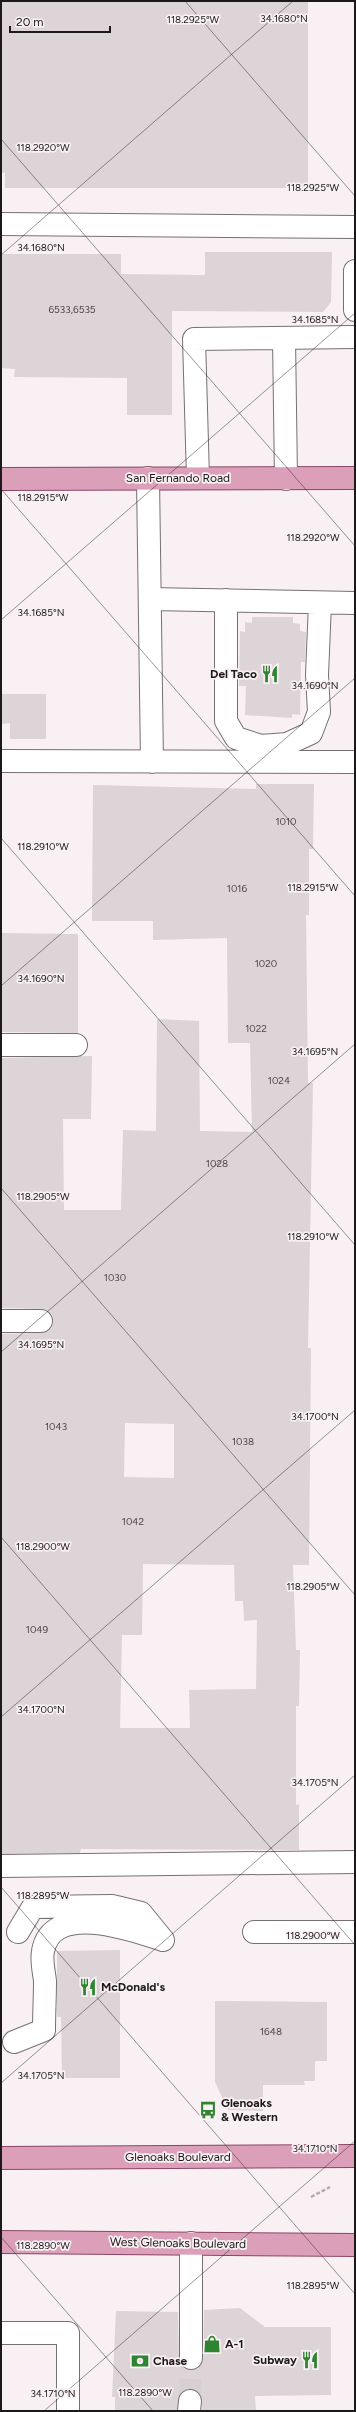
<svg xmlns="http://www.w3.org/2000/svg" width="356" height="2412" font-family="Figtree,sans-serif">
<rect width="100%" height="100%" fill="#f8f0f3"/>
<path fill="#dcd4d7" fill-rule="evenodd" d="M1 1H308V188H5V173H1Z
M205 252H332L331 302 323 312 172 311V415H127V378L14 377 15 369 1 368V254H121V274L205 275Z
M252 617H293V623L300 624V631L306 632 305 662H301L300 715 292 714V718L245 715 246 686H239L240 631 245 632V622L252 623Z
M1 694H46V739H10V723L1 724Z
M256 784H314L313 849H309V915H306L308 1083H313L308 1348H311L309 1565H293L296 1650H300L299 1706H296V1805L299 1804V1850L81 1849 80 1853 1 1854V1334L41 1333 52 1328 53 1321 52 1314 41 1309 1 1308V1058L92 1056 91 1119H63L64 1210H121L123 1130 156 1131 157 1019 199 1021 200 1131 252 1132 250 1043H228L227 938 153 940V921H92L93 785 256 789ZM125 1423 174 1424V1478L124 1477ZM143 1564 234 1565 235 1601H243L244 1621 257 1620 256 1689 189 1690 190 1728H120L122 1635H142Z
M1 933 78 934V1033L1 1032Z
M120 1950V2078H62L61 2017H57V1951Z
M215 2001 327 2002V2061H315V2081H304L305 2085H263V2111L228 2110 215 2082Z
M240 2308 265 2327H331V2395L255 2396 256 2411H202L201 2396 191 2389 180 2394 177 2411H115V2397H112L116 2311 178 2312 179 2358 184 2369 191 2370 198 2369 203 2358 204 2310Z"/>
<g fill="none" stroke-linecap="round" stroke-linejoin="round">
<path stroke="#d7d0d2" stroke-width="22" stroke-dasharray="22 11" stroke-linecap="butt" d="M190 2401 191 2358"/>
<g stroke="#777072" stroke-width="24">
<path id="minor" d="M1 224 355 227
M355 271V310
M284 338 286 479
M148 478 152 762
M198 478 194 339 355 337
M150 599 355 603
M226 600V721L236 738 261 746 287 744 311 733 319 712 317 675 320 603
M1 761 355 762
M1 1045H76
M1 1321H41
M1 1866 355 1862
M18 1932 33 1907 112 1906 141 1913 163 1940
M254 1932H355
M14 2042 44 2030C44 2014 45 1997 45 1981 44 1972 41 1960 43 1951 52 1901 133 1930 163 1940
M191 2243V2358
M1 2333H68V2411
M189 2411 190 2401"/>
</g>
<g stroke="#8a4664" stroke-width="24">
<path id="major" d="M1 479 355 478
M1 2158 355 2156
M1 2242 355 2245"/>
</g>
<path stroke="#b2abad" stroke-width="2.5" stroke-dasharray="4 2" stroke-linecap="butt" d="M311 2197 330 2187"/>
<use href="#minor" stroke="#fff" stroke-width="22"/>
<use href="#major" stroke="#dc9fba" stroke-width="22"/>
</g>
<path fill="none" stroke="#1c191a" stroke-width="1" stroke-opacity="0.45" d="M185 1 355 196M1 139 355 546M1 255 293 1M1 489 355 896M1 620 355 313M1 838 355 1245M1 986 355 678M1 1188 355 1595M1 1352 355 1044M1 1537 355 1945M1 1717 355 1410M1 1887 355 2294M1 2083 355 1775M1 2237 153 2411M44 2411 355 2141"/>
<defs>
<g id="restaurant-bare" transform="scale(1.38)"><path d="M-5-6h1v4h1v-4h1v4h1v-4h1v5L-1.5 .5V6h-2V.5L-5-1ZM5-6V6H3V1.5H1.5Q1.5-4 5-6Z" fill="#2f8432" stroke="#f8f0f3" stroke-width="2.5" paint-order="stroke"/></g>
<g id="bus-bare" transform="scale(1.38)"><path d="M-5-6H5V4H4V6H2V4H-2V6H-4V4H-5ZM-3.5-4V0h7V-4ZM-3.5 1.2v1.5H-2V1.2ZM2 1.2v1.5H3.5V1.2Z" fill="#2f8432" stroke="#f8f0f3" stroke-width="2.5" paint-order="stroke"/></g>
<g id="shop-bare" transform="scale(1.38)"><path d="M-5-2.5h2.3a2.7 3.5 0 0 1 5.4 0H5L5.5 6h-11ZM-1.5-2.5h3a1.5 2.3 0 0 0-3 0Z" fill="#2f8432" stroke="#f8f0f3" stroke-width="2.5" paint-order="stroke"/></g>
<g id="bank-bare" transform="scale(1.38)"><path d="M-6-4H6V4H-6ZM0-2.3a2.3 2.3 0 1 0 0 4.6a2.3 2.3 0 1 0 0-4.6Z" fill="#2f8432" stroke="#f8f0f3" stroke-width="2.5" paint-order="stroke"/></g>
</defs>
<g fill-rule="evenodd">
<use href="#restaurant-bare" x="270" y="674"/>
<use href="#restaurant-bare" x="88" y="1987"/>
<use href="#bus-bare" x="208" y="2110"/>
<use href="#shop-bare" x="212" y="2344"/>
<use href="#restaurant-bare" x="310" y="2360"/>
<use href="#bank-bare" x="140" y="2361"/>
</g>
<g text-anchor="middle" stroke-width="3.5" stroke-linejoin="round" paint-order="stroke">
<g font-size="10" fill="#4c4849">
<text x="72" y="313">6533,6535</text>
<text x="286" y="825">1010</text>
<text x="237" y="892">1016</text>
<text x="266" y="967">1020</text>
<text x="256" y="1032">1022</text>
<text x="279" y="1084">1024</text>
<text x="217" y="1167">1028</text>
<text x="115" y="1281">1030</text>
<text x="56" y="1430">1043</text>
<text x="243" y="1445">1038</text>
<text x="133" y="1525">1042</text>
<text x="37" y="1633">1049</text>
<text x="271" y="2035">1648</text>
</g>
<g font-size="12" fill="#1c191a" stroke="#f8f0f3">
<text x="178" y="482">San Fernando Road</text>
<text x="178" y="2161">Glenoaks Boulevard</text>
<text transform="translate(178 2243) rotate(1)" y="4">West Glenoaks Boulevard</text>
</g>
<g font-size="12" font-weight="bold" fill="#1c191a" stroke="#f8f0f3" text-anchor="start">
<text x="257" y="678" text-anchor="end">Del Taco</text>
<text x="101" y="1991">McDonald's</text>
<text x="221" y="2107">Glenoaks<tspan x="221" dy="14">&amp; Western</tspan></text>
<text x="225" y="2348">A-1</text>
<text x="297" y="2364" text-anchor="end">Subway</text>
<text x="153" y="2365">Chase</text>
</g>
</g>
<g font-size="10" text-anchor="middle" fill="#1c191a" stroke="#f8f0f3" stroke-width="3.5" stroke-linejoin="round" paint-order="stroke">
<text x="284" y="22">34.1680°N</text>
<text x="193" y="23">118.2925°W</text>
<text x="43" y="151">118.2920°W</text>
<text x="313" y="191">118.2925°W</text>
<text x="41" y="251">34.1680°N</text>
<text x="315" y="323">34.1685°N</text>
<text x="43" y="501">118.2915°W</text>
<text x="313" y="541">118.2920°W</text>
<text x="41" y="616">34.1685°N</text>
<text x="315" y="689">34.1690°N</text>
<text x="43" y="850">118.2910°W</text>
<text x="313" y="891">118.2915°W</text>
<text x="41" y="982">34.1690°N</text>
<text x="315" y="1055">34.1695°N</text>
<text x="43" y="1200">118.2905°W</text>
<text x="313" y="1240">118.2910°W</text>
<text x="41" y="1348">34.1695°N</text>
<text x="315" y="1420">34.1700°N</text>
<text x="43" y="1550">118.2900°W</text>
<text x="313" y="1590">118.2905°W</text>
<text x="41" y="1713">34.1700°N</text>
<text x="315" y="1786">34.1705°N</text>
<text x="43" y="1899">118.2895°W</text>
<text x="313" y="1939">118.2900°W</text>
<text x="41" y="2079">34.1705°N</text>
<text x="315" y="2152">34.1710°N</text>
<text x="43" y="2249">118.2890°W</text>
<text x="313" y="2289">118.2895°W</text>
<text x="145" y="2396">118.2890°W</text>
<text x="53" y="2397">34.1710°N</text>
</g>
<rect width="356" height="2412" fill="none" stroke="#1c191a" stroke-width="4"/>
<path d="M10 26v6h100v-6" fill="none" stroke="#1c191a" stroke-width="2"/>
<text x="16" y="26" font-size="12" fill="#1c191a" stroke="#f8f0f3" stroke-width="3" paint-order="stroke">20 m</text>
</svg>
